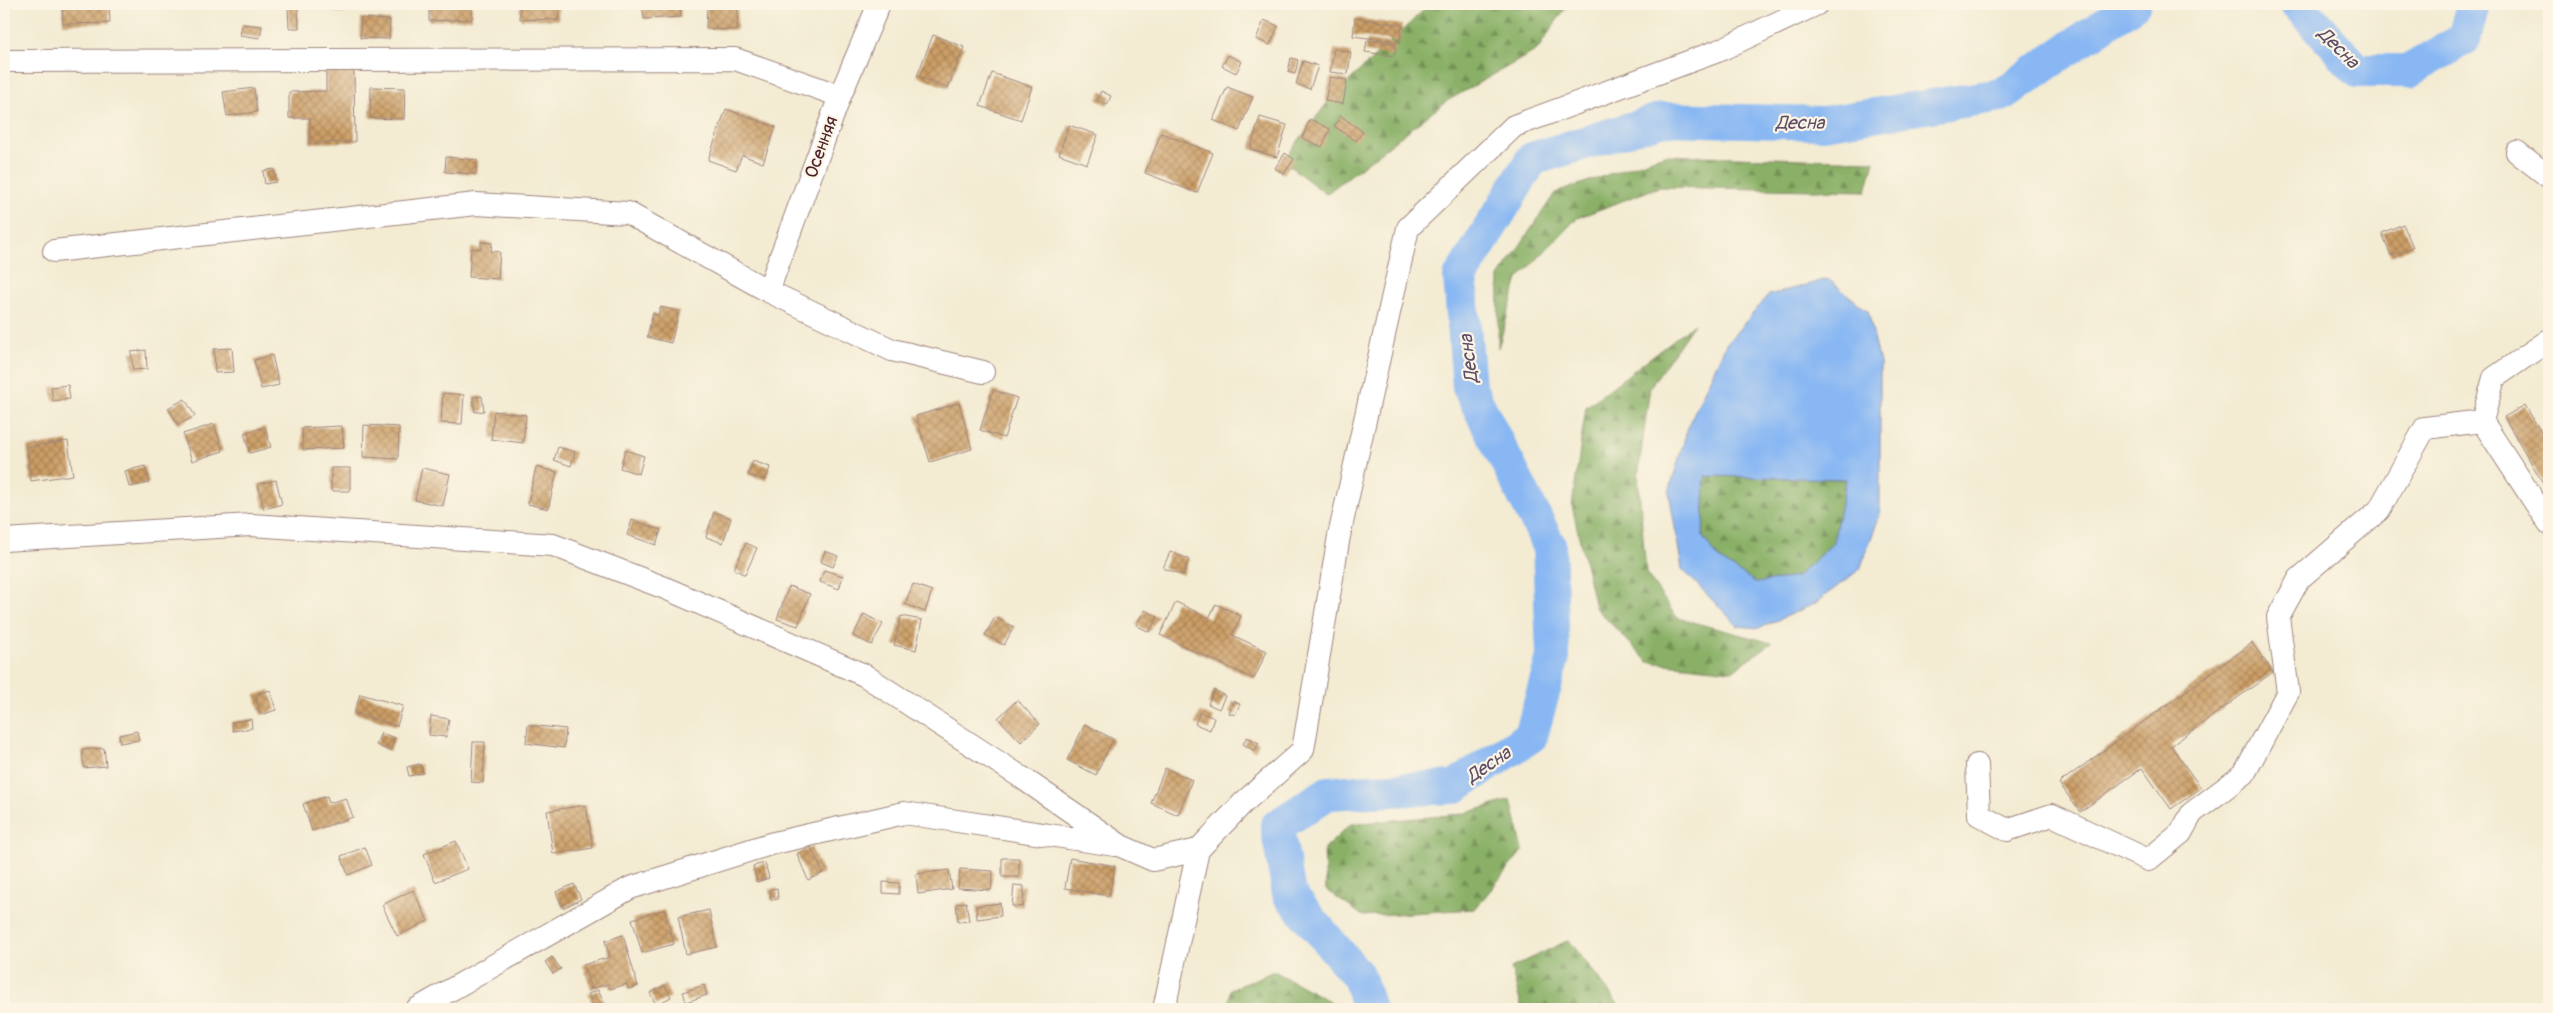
<svg xmlns="http://www.w3.org/2000/svg" width="2553" height="1013" font-family="Pangolin,sans-serif">
<defs>
<pattern id="forest-firs" width="22" height="20" patternUnits="userSpaceOnUse" patternTransform="scale(1.25)"><rect width="22" height="20" fill="#89b066"/><path d="M5 1l3.5 6h-7zM16 11l3.5 6h-7z" fill="#728f54"/></pattern>
<pattern id="building-cross-hatch" width="8" height="8" patternUnits="userSpaceOnUse" patternTransform="scale(1.25)"><rect width="8" height="8" fill="#cc9f66"/><path d="M0 0l8 8M0 8l8-8" fill="none" stroke="#a88154"/></pattern>
</defs>
<rect width="100%" height="100%" fill="#fcf5e5"/>
<filter id="ink" filterUnits="userSpaceOnUse"><feTurbulence type="fractalNoise" baseFrequency=".02" numOctaves="2"/><feDisplacementMap in="SourceGraphic" scale="10" xChannelSelector="R" yChannelSelector="G"/><feConvolveMatrix kernelMatrix="1 2 1 2 8 2 1 2 1" color-interpolation-filters="sRGB"/></filter>
<filter id="wash" filterUnits="userSpaceOnUse"><feTurbulence type="fractalNoise" baseFrequency=".0096" numOctaves="4" result="noise"/><feDisplacementMap in="SourceGraphic" scale="20" xChannelSelector="R" yChannelSelector="G"/><feGaussianBlur stdDeviation="1.12" result="paint"/><feColorMatrix in="noise" values="0 0 0 0 0 0 0 0 0 0 0 0 0 0 0 0 0 1.4 0 .05"/><feComposite in="paint" operator="in"/></filter>
<g filter="url(#wash)">
<rect width="100%" height="100%" fill="#f3ebd2"/>
<path fill="url(#forest-firs)" stroke="#6a6848" d="M1430 4H1568L1537 50 1447 101 1326 194 1283 161 1330 99Z
M1664 155 1874 161 1866 191 1659 187 1577 218 1518 279 1498 348 1499 277 1555 193Z
M1694 324 1650 387 1638 476 1646 573 1677 618 1772 643 1732 671 1648 662 1595 607 1572 506 1586 407Z
M1705 476 1846 479 1833 543 1796 577 1757 584 1720 560 1703 537Z
M1511 800 1523 850 1475 909 1363 916 1326 890 1324 849 1351 824 1462 814Z
M1569 940 1622 1009H1522L1511 968Z
M1274 971 1344 1009H1228L1230 990Z"/>
<path fill="#88b7f3" stroke="#696b8f" fill-rule="evenodd" d="M1828 279 1868 311 1880 363V514L1860 569 1814 604 1759 628 1738 626 1682 569 1669 492 1689 424 1726 344 1769 295ZM1705 476 1846 479 1833 543 1796 577 1757 583 1720 560 1703 537Z"/>
<g fill="none" stroke-linecap="round" stroke-linejoin="round">
<path stroke="#88b7f3" stroke-width="34" d="M2297 4 2358 71H2409L2464 39 2473 4
M1369 1009 1359 977 1289 894 1277 826 1328 793 1454 787 1531 736 1553 657 1549 545 1469 387 1460 277 1532 159 1663 119 1823 123 2001 95 2134 4"/>
</g>
<g id="blocks">
<path fill="url(#building-cross-hatch)" d="M62 4H109L110 23 63 24Z
M321 4H342L343 9H321Z
M429 4H472V19L429 21Z
M520 4H559L558 20 520 19Z
M642 4H680L681 17 644 19Z
M707 4H738L737 30 706 29Z
M288 6H298L299 28H289Z
M361 18 390 20 389 39 360 38Z
M1355 18 1402 25 1400 42 1353 36Z
M1264 20 1278 26 1270 45 1256 39Z
M242 24 262 26 260 38 240 35Z
M933 35 964 47 948 88 917 76Z
M1367 40 1396 44 1394 56 1365 52Z
M1334 49 1351 52 1348 74 1330 72Z
M1228 55 1242 62 1236 73 1222 66Z
M1291 58 1298 60 1295 74 1288 72Z
M1303 61 1318 66 1310 89 1296 84Z
M326 71H354L355 142 310 143V118H289V92L326 91Z
M992 73 1032 87 1021 120 980 106Z
M1330 77 1347 80 1343 104 1325 101Z
M371 87 405 88 404 119 370 118Z
M1227 87 1253 97 1239 131 1213 120Z
M254 88 257 112 227 116 223 92Z
M1101 91 1111 96 1107 105 1097 100Z
M726 109 776 127 763 163 742 155 736 170 708 160Z
M1341 116 1363 132 1356 141 1334 126Z
M1260 117 1287 125 1277 157 1250 149Z
M1310 119 1330 129 1322 147 1302 138Z
M1069 125 1098 135 1087 164 1059 154Z
M1161 133 1213 153 1197 193 1145 173Z
M1285 153 1294 159 1284 174 1275 168Z
M446 157 477 160 476 174 445 172Z
M274 169 276 182 265 184 263 171Z
M2403 224 2413 247 2391 256 2382 233Z
M481 242 492 243 491 251 500 252 498 279 469 277 471 248 481 249Z
M660 307 679 311 671 343 647 337 653 313 658 316Z
M232 348 234 372 215 373 214 349Z
M146 350 147 369 133 370 131 352Z
M272 355 279 385 261 389 254 360Z
M68 385 70 399 53 401 51 387Z
M993 390 1017 398 1004 438 980 430Z
M443 393 464 395 462 424 441 423Z
M482 396 484 411 475 412 473 397Z
M185 399 195 416 178 425 168 408Z
M959 403 972 449 930 462 916 416Z
M2525 405 2549 446V493L2504 417Z
M494 411 526 415 523 443 491 439Z
M214 424 223 451 192 461 183 434Z
M364 425 399 427 398 459 363 457Z
M342 426 344 448 303 450 302 428Z
M265 427 271 447 250 453 244 433Z
M68 441 73 475 31 481 27 447Z
M558 447 575 452 571 466 554 460Z
M625 450 644 456 639 474 620 468Z
M753 461 770 467 766 480 748 475Z
M145 466 149 483 129 487 125 471Z
M536 467 557 472 548 509 528 504Z
M331 468H350V491H331Z
M422 468 450 474 443 506 415 500Z
M276 480 282 504 264 509 258 484Z
M714 512 731 518 723 543 706 537Z
M632 520 661 530 656 545 627 535Z
M746 543 757 548 745 575 734 569Z
M825 551 838 556 833 567 821 562Z
M1170 552 1189 559 1183 575 1163 568Z
M824 570 843 576 839 589 820 582Z
M913 584 932 591 925 612 905 604Z
M789 586 810 594 798 626 777 619Z
M1176 602 1209 618 1216 604 1241 616 1232 635 1267 651 1254 679 1160 635Z
M1145 610 1158 617 1149 632 1136 625Z
M864 614 883 624 872 645 853 636Z
M901 616 922 620 916 650 894 645Z
M995 617 1014 627 1004 645 985 635Z
M2252 643 2273 672 2171 746 2201 788 2171 809 2142 768 2080 812 2059 783Z
M270 690 276 710 261 715 255 695Z
M1214 690 1225 696 1219 709 1208 704Z
M360 694 403 706 397 726 354 713Z
M1017 700 1040 724 1021 742 998 718Z
M1233 701 1240 704 1235 715 1229 713Z
M1200 712 1214 718 1210 730 1195 724Z
M431 716 449 719 446 737 429 735Z
M251 719 252 728 233 731 231 722Z
M1085 724 1113 739 1096 775 1067 760Z
M528 725 566 729 564 748 526 743Z
M137 731 139 740 120 743 119 735Z
M381 733 395 738 390 751 376 745Z
M1247 737 1259 743 1255 751 1243 744Z
M473 742H485L483 783 471 782Z
M104 748 106 766 84 768 82 750Z
M420 764 423 773 409 776 407 767Z
M1165 768 1192 780 1178 815 1151 803Z
M327 796 329 803 346 798 353 817 312 831 303 804Z
M586 805 593 848 553 854 547 811Z
M456 841 468 869 435 882 424 854Z
M365 847 372 865 348 875 341 856Z
M811 847 823 873 808 880 797 854Z
M1002 858H1019V877H1002Z
M1070 858 1115 866 1109 896 1065 888Z
M765 863 769 878 757 882 753 866Z
M960 869 993 871 991 890 958 888Z
M949 870 952 889 918 894 916 874Z
M883 882 899 883V894L883 893Z
M574 884 581 899 563 908 556 892Z
M1014 885 1024 886 1023 907 1012 906Z
M777 888 778 899 771 900 770 889Z
M413 890 428 921 397 936 382 905Z
M966 902 969 921 958 922 956 904Z
M1000 903 1001 916 977 919 976 906Z
M664 910 674 944 642 953 632 919Z
M709 910 717 947 686 954 678 917Z
M623 935 638 986 628 989 627 984 610 989 608 984 591 989 583 965 610 957 605 941Z
M552 957 561 969 553 974 545 962Z
M665 985 671 997 656 1005 650 993Z
M704 985 707 995 686 1002 683 992Z
M598 990 607 1009H595L588 994Z"/>
</g>
</g>
<g filter="url(#ink)">
<use href="#blocks" fill-opacity="0" stroke="#9e857e" stroke-width="1"/>
<g fill="none" stroke-linecap="round" stroke-linejoin="round">
<g stroke="#9e857e" stroke-width="24">
<path id="minor" d="M4 61 735 59 840 96
M2517 152 2549 177
M54 251 476 204 628 213 768 291 892 350 983 372
M768 291 840 96 879 4
M2549 340 2494 378 2482 421 2549 524
M4 540 251 525 553 545 665 588 864 675 1021 777 1121 846 1153 860 1198 850 1243 803 1303 750 1339 536 1408 228 1514 126 1718 51 1817 4
M1977 765 1979 815 2007 830 2052 815 2148 860 2181 833 2192 813 2244 774 2288 692 2278 617 2299 579 2379 510 2425 428 2482 421
M417 1009 630 888 770 844 904 813 1115 845
M1164 1009 1198 850"/>
</g>
<use href="#minor" stroke="#fff" stroke-width="22"/>
</g>
</g>
<g text-anchor="middle" stroke-width="4.5" stroke-linejoin="round" paint-order="stroke">
<g font-size="18" fill="#4a1f2b" stroke="#fcf5e5">
<text transform="translate(821 147) rotate(-70)" y="6">Осенняя</text>
</g>
<g font-size="19" font-style="italic" fill="#5d4d67" stroke="#fcf5e5">
<text transform="translate(2339 47) rotate(45)" y="7">Десна</text>
<text x="1800" y="129">Десна</text>
<text transform="translate(1468 359) rotate(-97)" y="7">Десна</text>
<text transform="translate(1488 764) rotate(-34)" y="7">Десна</text>
</g>
</g>
<rect width="2553" height="1013" fill="none" stroke="#fcf5e5" stroke-width="20"/>
</svg>
